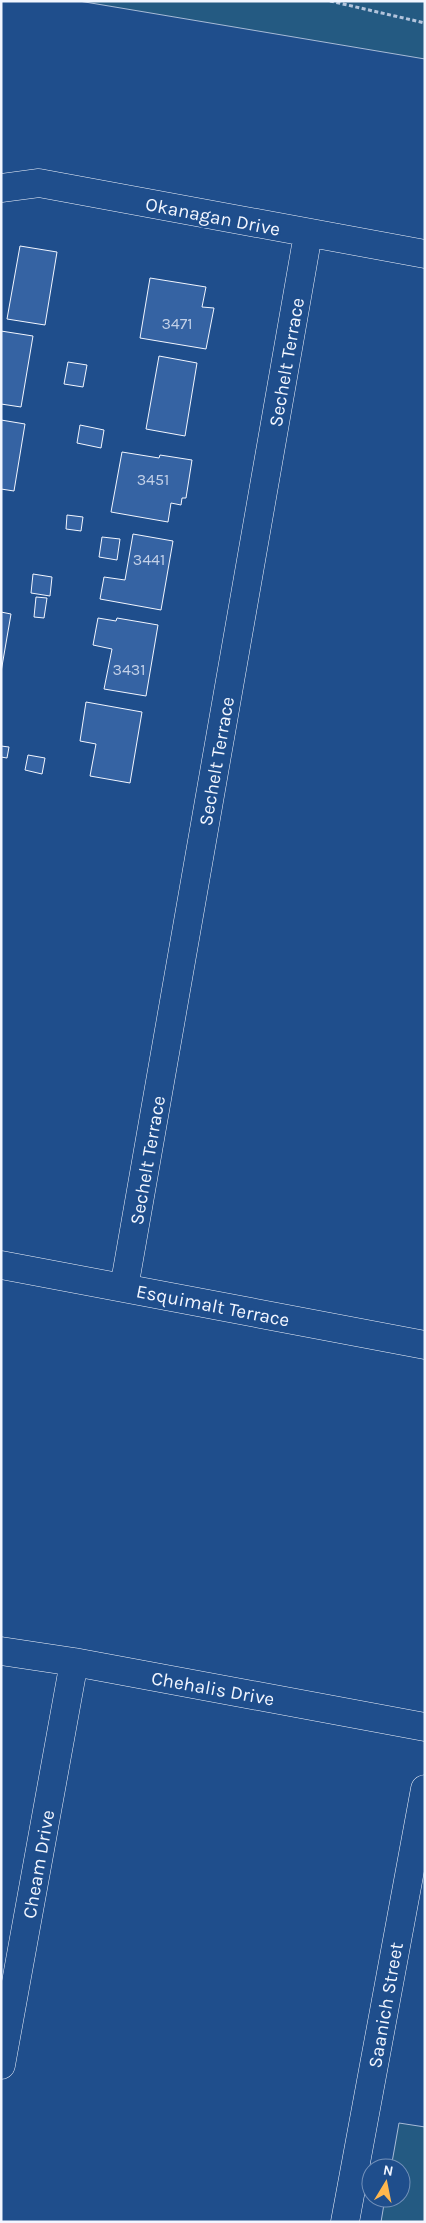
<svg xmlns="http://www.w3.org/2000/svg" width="426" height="2223" font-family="Karla,sans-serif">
<rect width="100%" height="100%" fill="#1f4e8c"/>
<path fill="#245a82" stroke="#a8bbd7" d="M79 1H425V59Z
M399 2123 425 2127V2222H381L385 2198H401V2168H391Z"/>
<path fill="#3563a3" stroke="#f2f6ff" d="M20 246 57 252 45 325 7 319Z
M150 278 206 287 202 307 214 308 206 349 140 338Z
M1 331 33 336 21 407 1 404Z
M159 356 197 363 185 436 146 429Z
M68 362 87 365 83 387 64 384Z
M1 420 25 424 14 491 1 489Z
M80 425 104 430 101 448 77 443Z
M122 452 159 458 160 455 192 460 186 498H182L181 505 171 503 168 522 111 512Z
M67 515 83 517 81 531 66 529Z
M133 534 173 541 161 610 100 599 104 577 125 580Z
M102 537 120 539 117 560 99 557Z
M33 574 52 577 50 596 31 593Z
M36 597 47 598 44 618 34 617Z
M1 612 11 614 1 672Z
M98 618 116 621 117 618 158 625 146 696 104 689 112 649 93 645Z
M86 702 142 712 130 783 90 776 96 744 80 741Z
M1 746 9 747 7 758 1 757Z
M28 755 45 758 42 774 25 770Z"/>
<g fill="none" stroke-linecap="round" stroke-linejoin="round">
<g stroke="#f2f6ff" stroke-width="29">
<path id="street" d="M1 188 39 183 425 254
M1 1265 425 1345
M124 1288 308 234
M1 1651 74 1662 425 1727
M1 2065 74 1662
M345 2222 425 1789"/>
</g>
<path stroke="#b3c4dc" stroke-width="3" stroke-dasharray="4 2.5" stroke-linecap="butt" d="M330 1 425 23"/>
<use href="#street" stroke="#1f4e8c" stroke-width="28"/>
</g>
<g text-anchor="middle" stroke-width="4" stroke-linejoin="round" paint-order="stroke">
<g font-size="16" fill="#c3d1e8">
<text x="177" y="329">3471</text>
<text x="153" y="485">3451</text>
<text x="149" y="565">3441</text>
<text x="129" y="675">3431</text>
</g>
<g font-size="19" fill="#f2f6ff" stroke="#1f4e8c">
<text transform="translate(213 216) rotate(11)" y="7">Okanagan Drive</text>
<text transform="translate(286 362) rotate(-80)" y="7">Sechelt Terrace</text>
<text transform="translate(216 761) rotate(-80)" y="7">Sechelt Terrace</text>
<text transform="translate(147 1160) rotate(-80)" y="7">Sechelt Terrace</text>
<text transform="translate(213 1305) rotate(11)" y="7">Esquimalt Terrace</text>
<text transform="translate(213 1688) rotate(10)" y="7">Chehalis Drive</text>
<text transform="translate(38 1864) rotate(-80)" y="7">Cheam Drive</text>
<text transform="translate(385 2005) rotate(-80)" y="7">Saanich Street</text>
</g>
</g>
<rect width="426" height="2223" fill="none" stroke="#f2f6ff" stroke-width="5"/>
<g transform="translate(386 2183) rotate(10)"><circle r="24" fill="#1f4e8c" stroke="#7391ba"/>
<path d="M0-4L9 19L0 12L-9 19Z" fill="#ffb74d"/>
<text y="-8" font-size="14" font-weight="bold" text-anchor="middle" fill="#f2f6ff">N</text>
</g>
</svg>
